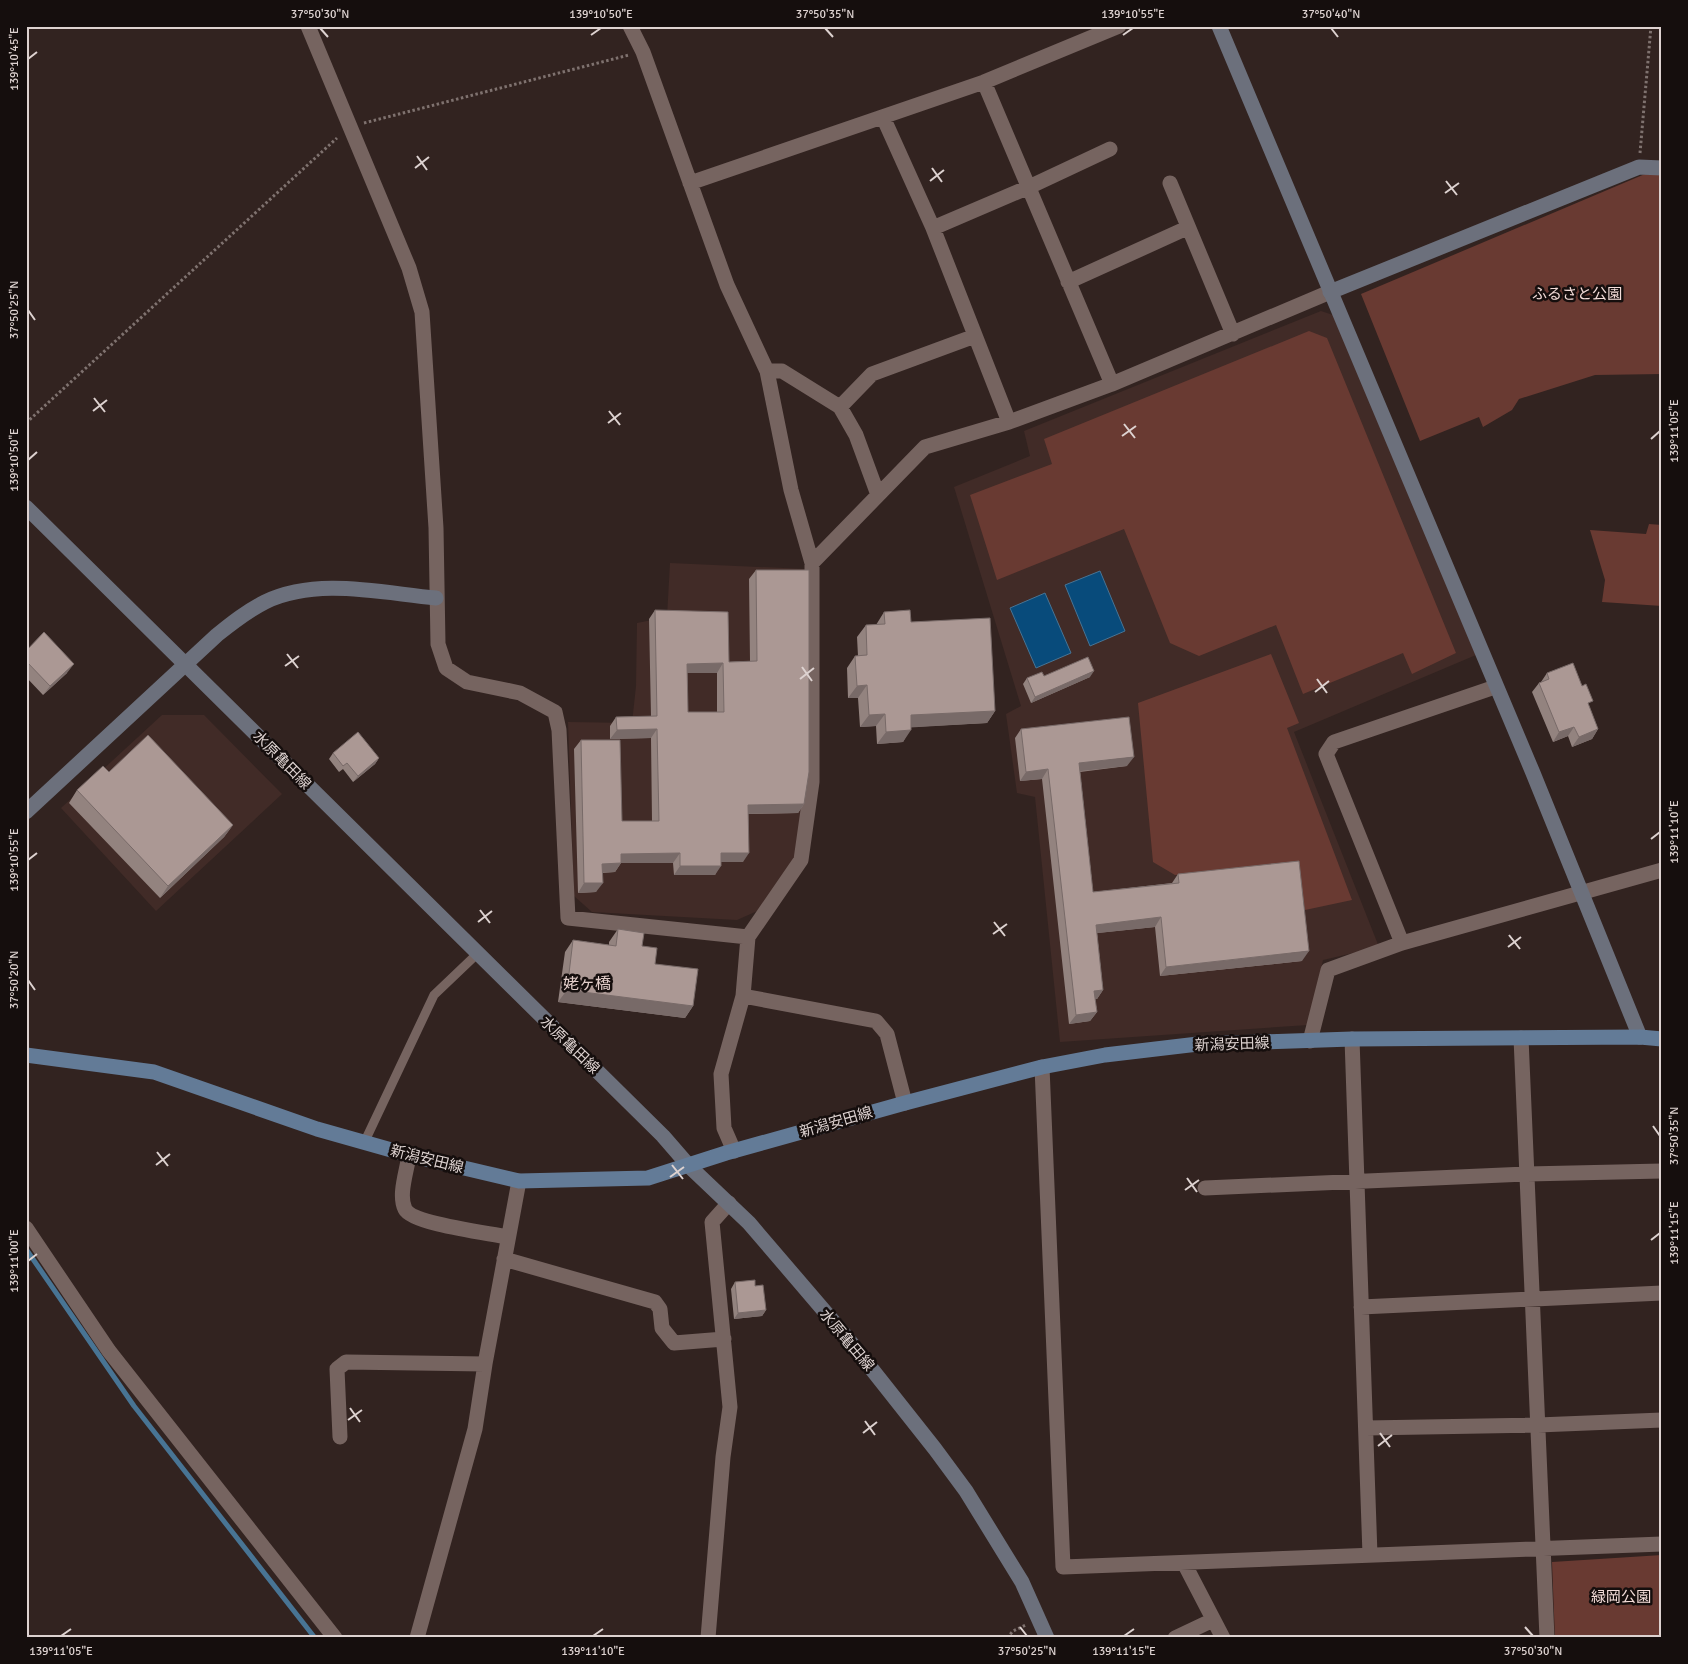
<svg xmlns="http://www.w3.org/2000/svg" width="1688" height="1664" font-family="Signika,'Noto Sans JP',sans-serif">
<rect width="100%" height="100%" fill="#322320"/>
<path fill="#412b27" d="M1321 311 1333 315 1476 655 1294 732 1379 947 1323 960 1308 1025 1060 1042 1035 797 1017 793 1006 714 1021 706 954 487 1030 456 1024 431Z
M670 563 805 569 806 801 795 867 766 907 737 920 592 912 574 896 568 722 632 723 636 686 637 623 667 617Z
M162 715H204L282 794 156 911 61 808Z"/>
<path fill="#693a32" d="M1645 174 1662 175V374L1595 375 1519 399 1512 410 1483 427 1479 417 1420 441 1361 294Z
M1309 331 1327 338 1456 653 1412 674 1403 653 1303 694 1276 625 1199 656 1170 643 1124 529 997 580 970 495 1052 464 1044 439Z
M1649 524 1662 525V606L1602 602 1605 580 1590 530 1646 534Z
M1271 654 1299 723 1287 728 1352 900 1305 910 1297 862 1175 875 1153 862 1138 703Z
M1662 1555V1638H1555L1552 1562Z"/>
<path fill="#084b7b" stroke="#487494" d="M1100 571 1125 631 1090 646 1065 585Z
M1045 593 1071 653 1036 668 1010 608Z"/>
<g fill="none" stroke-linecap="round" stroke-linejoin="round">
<path stroke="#487494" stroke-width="5" d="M26 1249 134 1406 315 1638"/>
<path stroke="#7f726f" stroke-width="3" stroke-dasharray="2.5 2.5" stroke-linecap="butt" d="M364 123 629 55
M1640 153 1651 26
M26 423 337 138
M1007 1638 1013 1631 1026 1625"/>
<path stroke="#766460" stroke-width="9" d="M364 1143 434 995 477 954"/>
<path stroke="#766460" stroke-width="15" d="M308 26 409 268 422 312 436 528 438 644 446 668 467 682 520 693 555 712 559 730 568 918 748 937
M630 26 643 52 727 285 767 371 791 490 812 563V782L801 860 748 937 743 996 721 1074 724 1128 734 1151
M984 82 1112 384
M883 117 933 228 1009 422
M690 183 984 82 1119 26
M1170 183 1233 334
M933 228 1029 187 1110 149
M1068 282 1187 228
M767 371H782L840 407 856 435 878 495
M840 407 872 374 975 336
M812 563 925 447 1009 422 1112 384 1330 292
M1402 943 1326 754 1334 742 1495 687
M743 996 876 1021 887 1034 905 1103
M1521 1038 1547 1638
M1352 1039 1370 1555
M1310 1041 1328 970 1402 943 1662 870
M1042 1067 1063 1567 1662 1544
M409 1155C407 1171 398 1195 405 1209 412 1224 489 1233 507 1237
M1205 1188 1527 1174 1662 1171
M26 1228 109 1351 335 1638
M504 1259 655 1302 660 1309 662 1328 674 1343 724 1339
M1361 1307 1662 1293
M1366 1428 1538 1425 1662 1420
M340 1437 337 1369 346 1362 485 1364
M1184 1563 1223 1638
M417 1638 475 1429 485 1364 519 1181
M708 1638 723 1457 730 1407 712 1222 729 1203
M1175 1638 1213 1620"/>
<path stroke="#6c707c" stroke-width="15" d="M1219 26 1533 773 1640 1037
M1330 292 1639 167 1662 168
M26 507 663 1136 689 1166 749 1223 844 1334 935 1449 966 1491 1022 1582 1047 1638
M26 812 217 635C232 623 247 611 265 602 317 577 381 593 436 598"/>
<path stroke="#637b97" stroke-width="15" d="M26 1055 154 1072 317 1129 409 1155 519 1181 648 1178 726 1153 905 1103 1042 1067 1105 1055 1198 1044 1352 1039 1640 1037 1662 1039"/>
</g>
<path fill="#93837f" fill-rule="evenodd" d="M756 570 804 804 798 813 748 814 743 862H721L715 875H674L673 863H621L615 872 602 873 596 892 578 893 574 749 581 740 622 821H652L651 738 610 739V726L616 717 651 716 649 619 655 610 729 662 750 661 749 579ZM687 673H717V712H688Z
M884 612 911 622 995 711 987 723 911 727 903 742 877 744 876 726 860 727 858 698H848L847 668 855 656H858L857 637 866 625H876Z
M26 651 67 673 43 695 26 677Z
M1547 673 1589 707 1598 729 1592 739 1572 747 1568 736 1553 742 1532 692 1539 683 1541 682Z
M1044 676 1090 677 1031 703 1023 684 1027 678Z
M1021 729 1127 766 1080 772 1093 892 1172 883 1178 874 1302 961 1160 976 1155 927 1097 933 1103 990 1097 999H1095L1097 1012 1090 1021 1069 1024 1042 779 1020 781 1015 738Z
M333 753 379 758 375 764 353 782 343 769 339 772 329 759Z
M109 772 233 825 224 837 160 898 69 803 77 790Z
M618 929 642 946 655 964 693 1006 685 1018 558 1002 565 952 573 940 609 945V942Z
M735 1282 755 1286 766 1310 762 1316 734 1319 731 1289Z"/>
<path fill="#786a68" d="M723 663 717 673H681L687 664Z
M74 664 67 673 43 695 50 686Z
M1094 671 1090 677 1031 703 1035 697Z
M867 685 858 698H848L857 686Z
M995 711 987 723 902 728 911 715Z
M885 714 876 726 860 727 869 715Z
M1574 727 1568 736 1553 742 1559 732Z
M657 729 651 738 610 739 617 730Z
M1598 729 1592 739 1572 747 1579 737Z
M911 730 903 742 877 744 886 732Z
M1134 757 1127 766 1072 772 1079 763Z
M379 758 375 764 353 782 358 776Z
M1048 769 1042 779 1020 781 1026 772Z
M804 804 798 813 742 814 748 805Z
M233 825 224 837 160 898 168 886Z
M680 853 673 863H621L615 872 595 873 602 864 621 854Z
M721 853H749L743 862H715Z
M680 866H721L715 875H674Z
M584 883H603L596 892 578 893Z
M1161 917 1155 927 1089 934 1096 925Z
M1309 951 1302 961 1160 976 1166 967Z
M567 990 693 1006 685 1018 558 1002Z
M1103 990 1097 999 1088 1000 1094 991Z
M1097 1012 1090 1021 1069 1024 1076 1015Z
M766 1310 762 1316 734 1319 738 1313Z"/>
<path fill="#ab9894" stroke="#786a68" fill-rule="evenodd" d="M756 570H809V772L804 804 748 805 749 853H721V866H680V853L621 854V863L602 864 603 883H584L581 740H620L622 821H659L657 729 617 730 616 717 657 716 655 610 728 612 729 662 757 661ZM723 663 724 712H688L687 664Z
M910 610 911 622 990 618 995 711 911 715V730L886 732 885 714 869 715 867 685 857 686 855 656 867 655 866 625 885 624 884 612Z
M44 632 74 664 50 686 26 661V651Z
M1088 657 1094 671 1035 697 1027 678 1042 672 1044 676Z
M1573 663 1582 686 1586 684 1593 701 1588 703 1598 729 1579 737 1574 727 1559 732 1539 683 1549 679 1547 673Z
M1129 717 1134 757 1079 763 1093 892 1179 883 1178 874 1299 861 1309 951 1166 967 1161 917 1096 925 1103 990 1094 991 1097 1012 1076 1015 1048 769 1026 772 1021 729Z
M358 732 379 758 358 776 347 763 343 766 333 753Z
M148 735 233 825 168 886 77 790 103 766 109 772Z
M618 929 644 933 642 946 657 948 655 964 698 969 693 1006 567 990 573 940 616 946Z
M755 1280V1286L763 1285 766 1310 738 1313 735 1282Z"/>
<path fill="none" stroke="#ddd2d0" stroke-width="2" d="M320 28 328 37M825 28 833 37M1331 28 1338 37M591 35 601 28M1123 35 1133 28M28 59 37 52M417 156 427 170M415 168 429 157M932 168 942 182M930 181 944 170M1446 181 1457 195M1445 193 1459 183M28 310 35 320M94 398 105 412M93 411 107 400M609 411 620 425M608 423 621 413M1124 424 1135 438M1122 436 1136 426M1651 439 1660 431M28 460 37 452M287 654 298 668M285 666 299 656M802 667 812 681M800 679 814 668M1317 679 1327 693M1315 692 1329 681M1651 839 1660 832M28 860 37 853M480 910 490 923M478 922 492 911M994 922 1005 936M993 934 1007 924M1509 935 1520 949M1508 947 1521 937M28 980 35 990M1653 1126 1660 1136M157 1152 168 1166M156 1165 170 1154M672 1165 683 1179M670 1177 684 1167M1187 1178 1197 1192M1185 1190 1199 1180M1651 1240 1660 1233M28 1261 37 1254M350 1408 360 1422M348 1420 362 1410M865 1421 875 1435M863 1433 877 1422M1380 1433 1390 1447M1378 1446 1392 1435M1020 1627 1027 1636M1525 1627 1533 1636M61 1636 71 1629M593 1636 603 1629M1124 1636 1134 1629"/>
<g text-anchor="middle" stroke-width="5" stroke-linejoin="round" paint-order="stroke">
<g font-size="15" fill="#f4ddd9" stroke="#150e0d">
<text x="1577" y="299">ふるさと公園</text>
<text x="1621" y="1602">緑岡公園</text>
</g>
<g font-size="15" fill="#ddd2d0" stroke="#150e0d">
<text transform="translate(282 760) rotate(45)" y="5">水原亀田線</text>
<text transform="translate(1232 1044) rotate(-2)" y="5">新潟安田線</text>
<text transform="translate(570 1045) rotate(44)" y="5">水原亀田線</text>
<text transform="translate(836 1122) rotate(-16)" y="5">新潟安田線</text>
<text transform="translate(427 1159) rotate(14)" y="5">新潟安田線</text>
<text transform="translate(847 1340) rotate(50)" y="5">水原亀田線</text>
</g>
<g font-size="16" fill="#e3ceca" stroke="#150e0d">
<text x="587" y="989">姥ヶ橋</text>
</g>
</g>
<rect width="1688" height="1664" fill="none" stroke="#150e0d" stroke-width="55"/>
<rect x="28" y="28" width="1632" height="1608" fill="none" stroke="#ddd2d0" stroke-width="2"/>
<g font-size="12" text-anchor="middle" fill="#ddd2d0">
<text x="320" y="18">37°50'30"N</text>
<text x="601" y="18">139°10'50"E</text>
<text x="825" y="18">37°50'35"N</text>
<text x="1133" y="18">139°10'55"E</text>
<text x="1331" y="18">37°50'40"N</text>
<text transform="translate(14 59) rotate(-90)" y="4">139°10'45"E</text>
<text transform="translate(14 310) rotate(-90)" y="4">37°50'25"N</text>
<text transform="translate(1674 431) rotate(-90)" y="4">139°11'05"E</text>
<text transform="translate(14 460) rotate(-90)" y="4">139°10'50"E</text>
<text transform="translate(1674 832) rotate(-90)" y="4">139°11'10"E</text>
<text transform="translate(14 860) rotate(-90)" y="4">139°10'55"E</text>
<text transform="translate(14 980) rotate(-90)" y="4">37°50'20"N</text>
<text transform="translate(1674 1136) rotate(-90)" y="4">37°50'35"N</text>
<text transform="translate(1674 1233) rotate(-90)" y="4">139°11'15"E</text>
<text transform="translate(14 1261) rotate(-90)" y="4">139°11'00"E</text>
<text x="61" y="1655">139°11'05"E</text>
<text x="593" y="1655">139°11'10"E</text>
<text x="1027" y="1655">37°50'25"N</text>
<text x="1124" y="1655">139°11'15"E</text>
<text x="1533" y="1655">37°50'30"N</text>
</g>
</svg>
